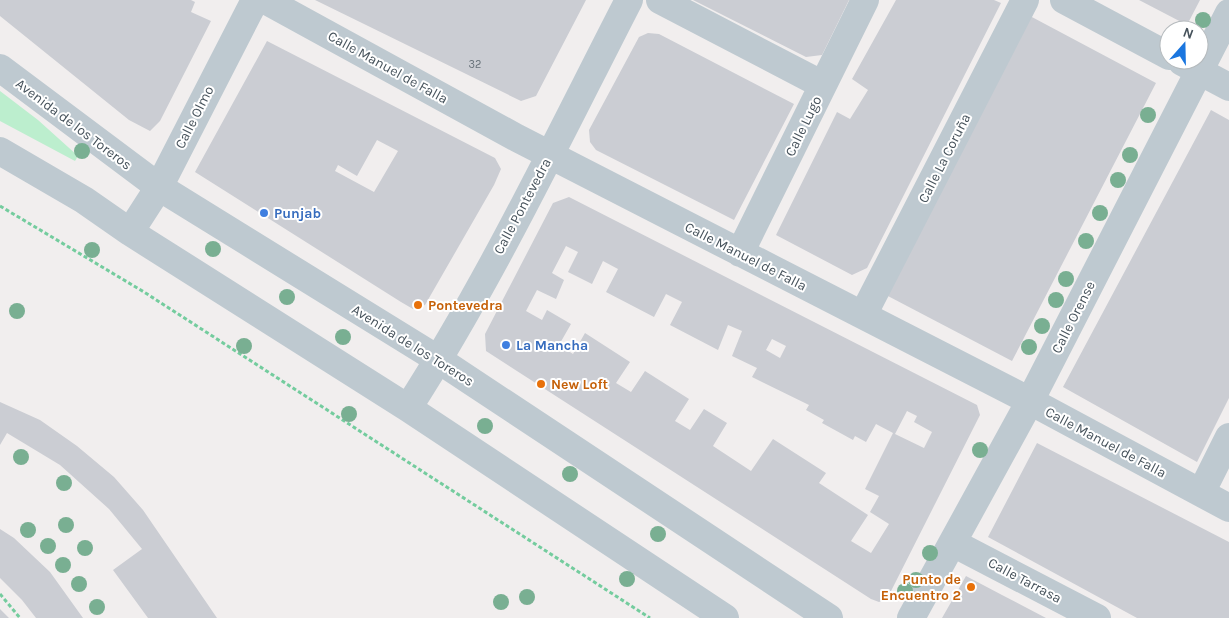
<svg xmlns="http://www.w3.org/2000/svg" width="1229" height="618" font-family="Karla,sans-serif">
<rect width="100%" height="100%" fill="#f1eeee"/>
<path fill="#bceece" d="M0 91 38 120 78 156 75 161 0 121Z"/>
<path fill="#cbcdd3" fill-rule="evenodd" d="M0 0H191L195 2 191 12 211 21 160 121 150 131 129 120 0 16Z
M315 0H586L536 96 521 101Z
M693 0H849L822 55 806 57Z
M896 0H994L1001 3 867 268 852 275 776 235 837 112 850 119 868 90 852 79Z
M1139 0H1200L1187 25Z
M1030 16 1156 83 1012 361 886 295Z
M648 33 659 34 794 104 734 220 596 150 590 142 589 130 639 37Z
M267 41 495 158 501 169 494 185 425 305 413 309 401 302 195 172ZM377 140 398 151 374 192 335 171 338 165 357 176Z
M1211 110 1229 120V398L1197 462 1063 387Z
M569 197 977 405 980 415 887 599 879 602 871 599 486 351 485 334 553 203ZM566 246 578 252 568 272 592 284 603 261 618 269 606 292 654 317 666 294 682 302 670 325 718 350 728 325 742 331 732 356 757 368 752 377 809 405 806 410 824 420 822 423 853 440 855 436 866 442 876 424 893 433 865 489 879 496 870 512 889 524 871 553 851 541 868 515 819 483 826 473 773 439 751 471 713 446 727 423 704 409 690 430 675 421 689 399 645 371 631 392 616 383 630 362 585 333 573 354 559 345 571 324 547 310 542 320 526 311 537 290 556 299 564 280 552 273ZM772 339 786 346 780 358 766 350ZM907 411 917 416 914 422 932 432 924 448 895 434Z
M0 402 40 420 77 446 114 477 143 510 217 618H148L113 570 142 549 109 509 60 465 7 433 0 445Z
M1037 443 1229 542V618H1137L988 537Z
M0 529 14 538 50 572 83 618H36L22 600 0 578Z
M966 576 1002 595 1046 618H942Z
M0 609 9 618H0Z"/>
<g fill="none" stroke-linecap="round" stroke-linejoin="round">
<path stroke="#74cc9e" stroke-width="3" stroke-dasharray="4 2.5" stroke-linecap="butt" d="M0 206 144 292 650 618
M0 594 20 618"/>
<path stroke="#bec9d0" stroke-width="28" d="M265 0 517 138 1030 401 1229 508
M660 0 823 85
M1064 0 1169 56
M1182 62 1229 87
M0 68 159 187 439 360 829 618
M0 151 84 200 130 232 408 408 725 618
M130 232 159 187 255 0
M740 253 865 0
M863 315 1025 0
M408 408C491 279 559 136 629 0
M1201 493 1229 437
M953 543 1097 618
M911 618 1030 401 1229 13"/>
</g>
<g fill="#79af92">
<circle cx="1203" cy="20" r="8"/>
<circle cx="1148" cy="115" r="8"/>
<circle cx="82" cy="151" r="8"/>
<circle cx="1130" cy="155" r="8"/>
<circle cx="1118" cy="180" r="8"/>
<circle cx="1100" cy="213" r="8"/>
<circle cx="1086" cy="241" r="8"/>
<circle cx="213" cy="249" r="8"/>
<circle cx="92" cy="250" r="8"/>
<circle cx="1066" cy="279" r="8"/>
<circle cx="287" cy="297" r="8"/>
<circle cx="1056" cy="300" r="8"/>
<circle cx="17" cy="311" r="8"/>
<circle cx="1042" cy="326" r="8"/>
<circle cx="343" cy="337" r="8"/>
<circle cx="244" cy="346" r="8"/>
<circle cx="1029" cy="347" r="8"/>
<circle cx="349" cy="414" r="8"/>
<circle cx="485" cy="426" r="8"/>
<circle cx="980" cy="450" r="8"/>
<circle cx="21" cy="457" r="8"/>
<circle cx="570" cy="474" r="8"/>
<circle cx="64" cy="483" r="8"/>
<circle cx="66" cy="525" r="8"/>
<circle cx="28" cy="530" r="8"/>
<circle cx="658" cy="534" r="8"/>
<circle cx="48" cy="546" r="8"/>
<circle cx="85" cy="548" r="8"/>
<circle cx="930" cy="553" r="8"/>
<circle cx="63" cy="565" r="8"/>
<circle cx="627" cy="579" r="8"/>
<circle cx="916" cy="580" r="8"/>
<circle cx="79" cy="584" r="8"/>
<circle cx="905" cy="591" r="8"/>
<circle cx="527" cy="597" r="8"/>
<circle cx="501" cy="602" r="8"/>
<circle cx="97" cy="607" r="8"/>
</g>
<g fill="#3f7fe0" stroke="#fff" stroke-width="2">
<circle cx="264" cy="213" r="5"/>
<circle cx="506" cy="345" r="5"/>
</g>
<g fill="#e8710a" stroke="#fff" stroke-width="2">
<circle cx="418" cy="305" r="5"/>
<circle cx="541" cy="384" r="5"/>
<circle cx="971" cy="587" r="5"/>
</g>
<g text-anchor="middle" stroke-width="4" stroke-linejoin="round" paint-order="stroke">
<g font-size="11" fill="#677179">
<text x="475" y="68">32</text>
</g>
<g font-size="14" fill="#46525b" stroke="#fff">
<text transform="translate(388 67) rotate(29)" y="5">Calle Manuel de Falla</text>
<text transform="translate(194 117) rotate(-63)" y="5">Calle Olmo</text>
<text transform="translate(74 124) rotate(37)" y="5">Avenida de los Toreros</text>
<text transform="translate(803 126) rotate(-64)" y="5">Calle Lugo</text>
<text transform="translate(944 158) rotate(-63)" y="5">Calle La Coruña</text>
<text transform="translate(522 206) rotate(-62)" y="5">Calle Pontevedra</text>
<text transform="translate(746 256) rotate(27)" y="5">Calle Manuel de Falla</text>
<text transform="translate(1073 317) rotate(-63)" y="5">Calle Orense</text>
<text transform="translate(413 345) rotate(32)" y="5">Avenida de los Toreros</text>
<text transform="translate(1106 442) rotate(28)" y="5">Calle Manuel de Falla</text>
<text transform="translate(1025 580) rotate(28)" y="5">Calle Tarrasa</text>
</g>
<g font-size="14" font-weight="bold" fill="#366cbe" stroke="#fff" text-anchor="start">
<text x="274" y="218">Punjab</text>
<text x="516" y="350">La Mancha</text>
</g>
<g font-size="14" font-weight="bold" fill="#c56008" stroke="#fff" text-anchor="start">
<text x="428" y="310">Pontevedra</text>
<text x="551" y="389">New Loft</text>
<text x="961" y="584" text-anchor="end">Punto de<tspan x="961" dy="16">Encuentro 2</tspan></text>
</g>
</g>
<g transform="translate(1184 45) rotate(20)"><circle r="24" fill="#ffffff" stroke="#b5babd"/>
<path d="M0-4L9 19L0 12L-9 19Z" fill="#1a76df"/>
<text y="-8" font-size="14" font-weight="bold" text-anchor="middle" fill="#46525b">N</text>
</g>
</svg>
